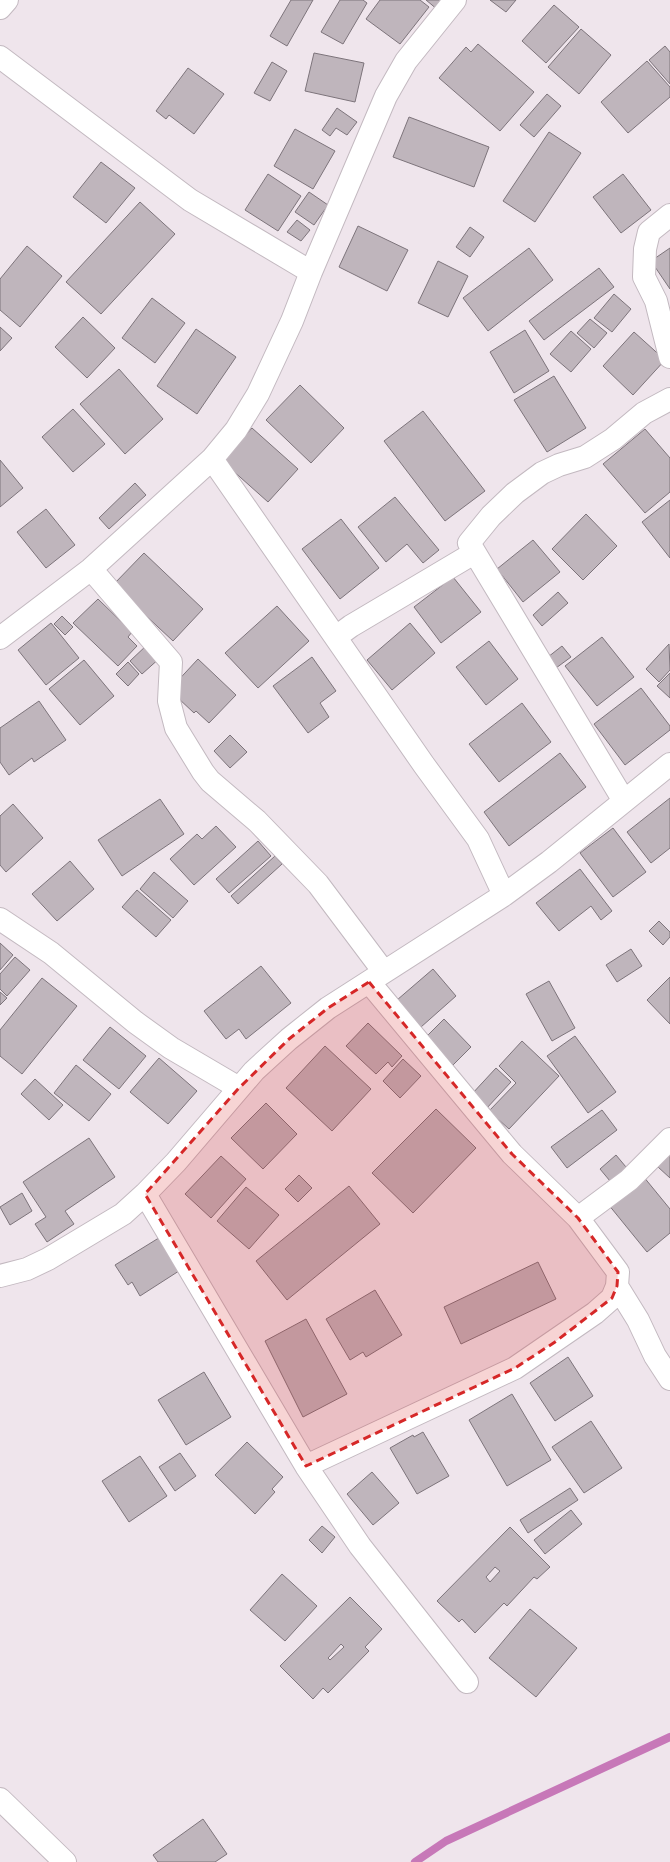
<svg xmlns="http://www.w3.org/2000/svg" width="670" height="1862" font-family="'Varela Round',sans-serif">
<rect width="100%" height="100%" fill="#efe5ec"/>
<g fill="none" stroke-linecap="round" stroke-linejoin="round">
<path stroke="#c778b8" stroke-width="8" d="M415 1862 446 1841 670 1737"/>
</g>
<path fill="#bfb5bc" stroke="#7d747b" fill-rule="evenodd" d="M291 0H313L287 46 270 36Z
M340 0H363L367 3 343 44 321 32Z
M380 0H420L429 7 400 44 366 19Z
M426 0H446L438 10Z
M490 0H516L506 12Z
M554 5 579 27 546 63 522 41Z
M581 29 611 55 579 94 548 67Z
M478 44 534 92 500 131 439 78 466 47 471 52Z
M665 46 670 52V84L649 60Z
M314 53 364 63 355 102 305 91Z
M647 61 670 87V97L628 133 601 102Z
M272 62 287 71 270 101 254 93Z
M188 68 224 94 194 134 169 115 166 119 156 111Z
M547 94 561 106 534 137 520 125Z
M337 108 357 122 347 135 336 128 330 136 322 130Z
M409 117 489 147 474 187 393 157Z
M295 129 335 151 313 189 274 166Z
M549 132 581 153 535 222 503 201Z
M101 162 135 188 106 223 73 197Z
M268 174 301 196 278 231 245 210Z
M623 174 651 210 621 233 593 197Z
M309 192 328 205 314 225 295 212Z
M140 202 175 234 101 314 66 282Z
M297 220 310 230 301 241 287 232Z
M358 226 408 250 387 291 339 267Z
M470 227 484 237 470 257 456 247Z
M27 246 62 276 20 327 0 310V279Z
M529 248 553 280 488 331 463 298Z
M670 248V289L651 261Z
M438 261 468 276 448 317 418 303Z
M599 268 614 287 544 340 529 321Z
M614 294 631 309 612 332 594 318Z
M152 298 185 323 155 363 122 338Z
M83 317 115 348 87 378 55 347Z
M590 319 607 333 594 348 577 333Z
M0 327 12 338 0 351Z
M196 329 236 357 197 414 157 386Z
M525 330 549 371 514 393 490 352Z
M571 331 591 349 571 372 550 354Z
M634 332 665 360 633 395 603 366Z
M119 369 163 419 125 454 80 404Z
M554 376 586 428 547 452 514 400Z
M300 385 344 428 311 463 266 420Z
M73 409 105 444 73 472 42 437Z
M423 411 485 491 445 521 384 441Z
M252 428 298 469 268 502 222 461Z
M645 429 670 458V492L645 513 603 464Z
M0 460 23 488 0 507Z
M135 483 146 495 109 529 99 518Z
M395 497 439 550 423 563 407 544 386 562 358 527Z
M670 500V558L642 522Z
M46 509 75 545 46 568 17 532Z
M586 514 617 546 583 580 552 549Z
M341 519 379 568 340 599 302 549Z
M533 540 560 572 523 602 497 569Z
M144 553 203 609 173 641 113 585Z
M453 577 481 612 441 643 414 607Z
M558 592 568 603 542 626 533 615Z
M98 599 132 632 128 637 137 646 118 666 73 623Z
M277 606 309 641 258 688 225 653Z
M62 616 73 627 65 635 54 624Z
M51 623 79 658 46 685 18 650Z
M410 623 435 653 392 690 367 660Z
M602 637 634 677 597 706 565 666Z
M489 641 518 679 486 705 456 667Z
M148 644 161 657 142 674 130 661Z
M669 644 670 670 659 682 646 669Z
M562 646 571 657 556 668 548 657Z
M312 657 336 691 320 703 329 717 308 733 273 686Z
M198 659 236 695 209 723 196 711 194 713 177 697 172 687Z
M84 660 114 696 80 725 49 689Z
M128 662 139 674 128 686 116 674Z
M670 673V698L657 686Z
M641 688 670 726V730L625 765 594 724Z
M39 701 66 740 34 762 32 758 9 775 0 762V728Z
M522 703 551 742 499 782 469 744Z
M230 735 247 752 230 768 214 751Z
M560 753 586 787 509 846 484 812Z
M670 798V848L651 863 627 832Z
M160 799 184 834 122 876 98 840Z
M13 804 43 838 6 872 0 865V816Z
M216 826 236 847 194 885 170 859 197 834 202 839Z
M613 828 646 872 613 897 580 853Z
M258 841 271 856 229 893 216 879Z
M275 856 282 864 238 904 231 896Z
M70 861 94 889 57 921 32 894Z
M580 869 612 911 601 920 591 906 559 931 536 903Z
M154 872 188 901 173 918 140 889Z
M137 890 171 920 156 937 122 907Z
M659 921 670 932V937L663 945 649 931Z
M0 943 13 955 0 970Z
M631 949 642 966 617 982 606 965Z
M15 957 30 970 7 996 0 989V974Z
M261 966 291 1003 246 1039 239 1029 226 1039 204 1011Z
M433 969 456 996 421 1027 397 1000Z
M670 977V1024L647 1000Z
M42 978 77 1006 22 1074 0 1056V1030Z
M549 981 575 1028 552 1041 526 994Z
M0 992 7 998 0 1005Z
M444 1019 471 1047 453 1065 426 1037Z
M368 1023 402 1056 392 1067 388 1062 376 1074 346 1046Z
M110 1027 146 1056 119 1089 83 1060Z
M575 1036 616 1092 588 1113 547 1056Z
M522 1041 559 1076 509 1129 489 1111 516 1083 499 1066Z
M325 1046 371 1089 332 1131 286 1088Z
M159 1058 197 1091 168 1124 130 1092Z
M403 1059 421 1076 400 1098 383 1081Z
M76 1065 111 1094 89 1121 54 1093Z
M496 1068 511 1082 486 1109 471 1095Z
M35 1079 63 1105 49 1120 21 1094Z
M266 1103 297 1134 263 1169 231 1138Z
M436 1109 476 1148 413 1213 372 1173Z
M602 1110 617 1130 567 1168 551 1147Z
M89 1138 115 1177 65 1211 74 1224 47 1242 35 1224 46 1217 23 1182Z
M670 1154V1178L658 1167Z
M616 1155 631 1173 615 1187 600 1169Z
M221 1156 246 1179 211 1218 185 1194Z
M299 1175 312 1188 298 1202 285 1189Z
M643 1176 670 1209V1233L647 1252 608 1204Z
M349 1186 380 1224 287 1300 256 1261Z
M246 1187 279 1215 249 1249 217 1221Z
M22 1193 32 1211 10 1225 0 1207Z
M162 1236 182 1269 140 1296 132 1282 128 1285 115 1265Z
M538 1262 556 1299 461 1344 444 1307Z
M375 1290 402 1335 366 1357 363 1352 350 1360 326 1319Z
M306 1319 347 1394 303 1417 265 1341Z
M568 1357 593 1396 555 1421 530 1383Z
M204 1372 231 1417 186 1445 158 1400Z
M512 1394 551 1460 507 1486 469 1420Z
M591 1421 622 1468 584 1493 552 1447Z
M423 1432 449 1476 417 1494 390 1448 413 1435 414 1437Z
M247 1442 283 1477 272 1489 275 1492 255 1514 215 1475Z
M180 1453 196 1476 175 1491 159 1467Z
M140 1456 167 1496 129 1522 102 1481Z
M372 1472 399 1503 373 1525 347 1494Z
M570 1488 578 1500 528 1533 520 1520Z
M571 1510 582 1524 545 1554 534 1540Z
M322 1526 335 1537 322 1553 309 1540Z
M510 1527 550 1567 537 1579 534 1577 507 1606 504 1603 475 1633 462 1619 459 1622 437 1601ZM495 1567 500 1571 490 1582 486 1577Z
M282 1574 317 1606 285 1641 250 1610Z
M350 1597 382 1629 365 1647 369 1651 328 1693 323 1688 313 1699 280 1666ZM341 1644 344 1647 330 1660 328 1658Z
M530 1609 577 1648 536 1697 489 1658Z
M203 1819 227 1854 215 1862H158L153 1855Z"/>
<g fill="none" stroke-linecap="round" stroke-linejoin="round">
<g stroke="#c3b9c0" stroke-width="24">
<path id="minor" d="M0 8 7 0
M0 57 190 200 311 272
M670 215 649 232 645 249 644 277 656 301 670 357
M212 459 424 765 478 839 504 895
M91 569 171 662 169 701 176 728 203 772 210 781 257 821 318 884 384 972
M336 637 351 626 474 553
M0 638 91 569 212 459 236 430 258 394 292 321 311 272 386 96 406 61 455 0
M624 801 469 543 491 516 515 493 542 473 559 465 585 457 613 439 644 413 670 399
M0 919 51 953 135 1022 171 1048 239 1088
M145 1194 306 1466 360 1546 467 1682
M578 1218 629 1180 670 1139
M0 1276 27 1269 48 1259 123 1214 145 1194 176 1162 254 1071 289 1039 328 1008 504 895 549 862 670 764
M617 1286 638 1320 655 1356 670 1379
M306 1466 515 1368 595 1313 612 1298 617 1286 618 1272 578 1218 512 1154 369 982
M0 1799 65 1862"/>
</g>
<use href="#minor" stroke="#fff" stroke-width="22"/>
</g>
<path fill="#d62828" fill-opacity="0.2" stroke="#d62828" stroke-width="3" stroke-dasharray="8 5" stroke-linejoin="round" d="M369 982 512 1154 578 1218 618 1272 617 1286 612 1298 555 1342 515 1368 306 1466 145 1194 239 1088 289 1039 328 1008Z"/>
</svg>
